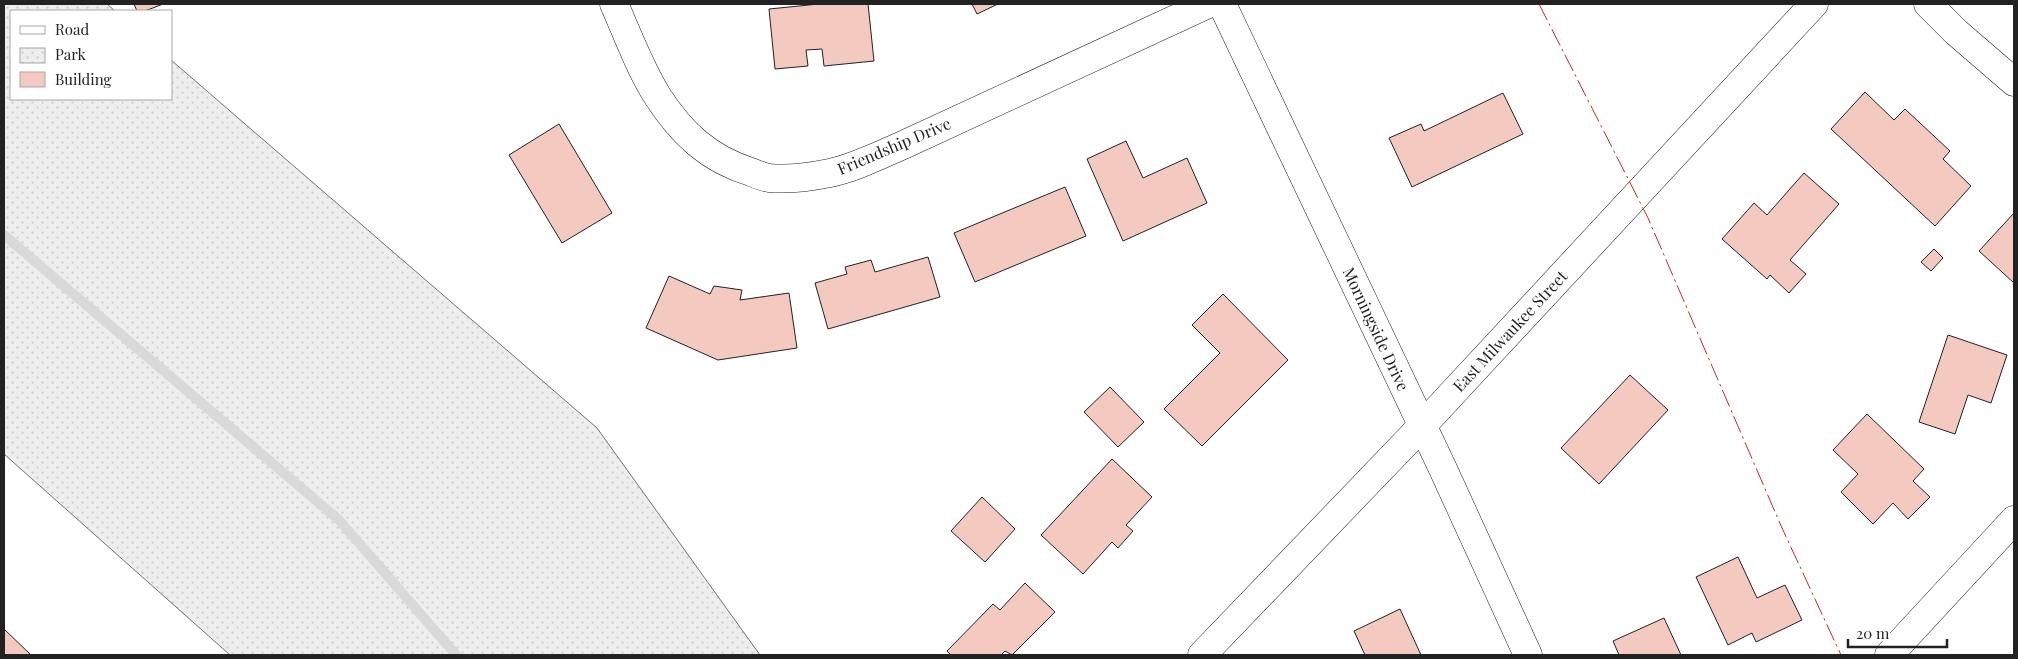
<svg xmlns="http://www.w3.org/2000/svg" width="2018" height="659" font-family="'Playfair Display',serif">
<defs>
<pattern id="park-dots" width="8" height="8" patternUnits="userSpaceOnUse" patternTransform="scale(1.25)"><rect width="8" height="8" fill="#eee"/><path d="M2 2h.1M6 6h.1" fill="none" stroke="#ccc" stroke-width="1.8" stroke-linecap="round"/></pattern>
</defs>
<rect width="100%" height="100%" fill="#fff"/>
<path fill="url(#park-dots)" stroke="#6f6f6f" d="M4 4H107L115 11H11V99H171V60L597 428 760 655H230L4 454Z"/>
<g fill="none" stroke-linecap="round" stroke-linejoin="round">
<path stroke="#d9d9d9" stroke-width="10" d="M4 235 339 520 456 655"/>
</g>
<path fill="#f3c9c0" stroke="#222" d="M134 4H163L145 11H137Z
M819 4H868L874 61 824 66 822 49 806 50 808 66 775 69 769 9Z
M972 4H998L977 14Z
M1865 92 1894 120 1905 109 1950 151 1943 159 1971 186 1935 226 1831 129Z
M1503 93 1523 134 1412 187 1389 138 1421 124 1424 131Z
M559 124 612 213 562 243 509 155Z
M1126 141 1143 178 1187 158 1207 203 1123 241 1087 159Z
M1804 173 1839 204 1790 260 1806 274 1789 293 1770 275 1767 279 1722 239 1754 203 1767 215Z
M1065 187 1086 236 975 282 954 233Z
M2014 213V283L1979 251Z
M1934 249 1943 258 1931 271 1921 262Z
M928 257 940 297 828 329 815 283 847 274 845 267 871 260 875 272Z
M669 276 710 294 714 286 742 290 740 300 789 293 797 348 718 360 646 328Z
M1223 294 1288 360 1202 446 1164 409 1220 353 1192 325Z
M1948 335 2007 355 1991 403 1968 395 1955 434 1919 422Z
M1630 375 1668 410 1599 484 1561 448Z
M1110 387 1144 422 1118 447 1084 412Z
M1867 414 1924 469 1913 481 1930 497 1908 519 1893 503 1873 524 1841 492 1858 474 1833 450Z
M1112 459 1152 497 1126 525 1133 531 1118 548 1112 542 1083 574 1041 535Z
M982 497 1015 529 985 562 951 531Z
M1738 557 1757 598 1785 585 1802 620 1756 642 1752 633 1728 645 1696 577Z
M1025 583 1055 612 1012 655 1005 651 1001 655H951L947 651 993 604 1000 610Z
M1400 609 1421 655H1365L1354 631Z
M1664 618 1681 655H1619L1613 641Z
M4 629 30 654 28 655H4Z"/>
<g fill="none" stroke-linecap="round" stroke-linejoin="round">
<g stroke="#222" stroke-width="29">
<path id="minor" d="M614 4C628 35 640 69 658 97 682 134 709 159 751 172 756 174 763 177 769 178 789 180 810 177 830 173 854 168 878 156 901 146L1208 4
M1222 4 1443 469 1528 655
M1928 4 1956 32 2014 82
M1889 655 2014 520"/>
</g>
<g stroke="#222" stroke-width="29">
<path id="major" d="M1202 655 1422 426 1814 4"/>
</g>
<use href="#minor" stroke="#fff" stroke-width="28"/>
<use href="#major" stroke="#fff" stroke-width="28"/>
<path stroke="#c62828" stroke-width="1" stroke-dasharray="18 4 2.5 4" stroke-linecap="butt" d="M1539 4 1648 218 1782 528 1841 655"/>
</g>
<g text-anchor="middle" stroke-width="4" stroke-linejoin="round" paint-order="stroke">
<g font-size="16" fill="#222" stroke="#fff">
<text transform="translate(894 146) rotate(-23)" y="6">Friendship Drive</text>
<text transform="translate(1376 329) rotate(65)" y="6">Morningside Drive</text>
<text transform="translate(1510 331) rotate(-47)" y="6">East Milwaukee Street</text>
</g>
</g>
<rect width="2018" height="659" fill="none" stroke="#222222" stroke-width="10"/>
<rect x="10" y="10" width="162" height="90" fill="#ffffff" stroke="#a7a7a7"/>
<rect x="20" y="26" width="25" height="8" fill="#ffffff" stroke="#a7a7a7"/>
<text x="55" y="35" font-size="15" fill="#222222">Road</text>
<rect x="20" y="48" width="25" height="15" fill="url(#park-dots)" stroke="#a7a7a7"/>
<text x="55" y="60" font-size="15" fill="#222222">Park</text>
<rect x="20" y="72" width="25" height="15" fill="#f3c9c0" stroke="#a7a7a7"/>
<text x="55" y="85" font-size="15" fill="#222222">Building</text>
<path d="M1848 639v8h99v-8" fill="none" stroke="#222222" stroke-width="2.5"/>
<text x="1856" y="639" font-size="15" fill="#222222" stroke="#ffffff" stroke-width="4" paint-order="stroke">20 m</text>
</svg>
